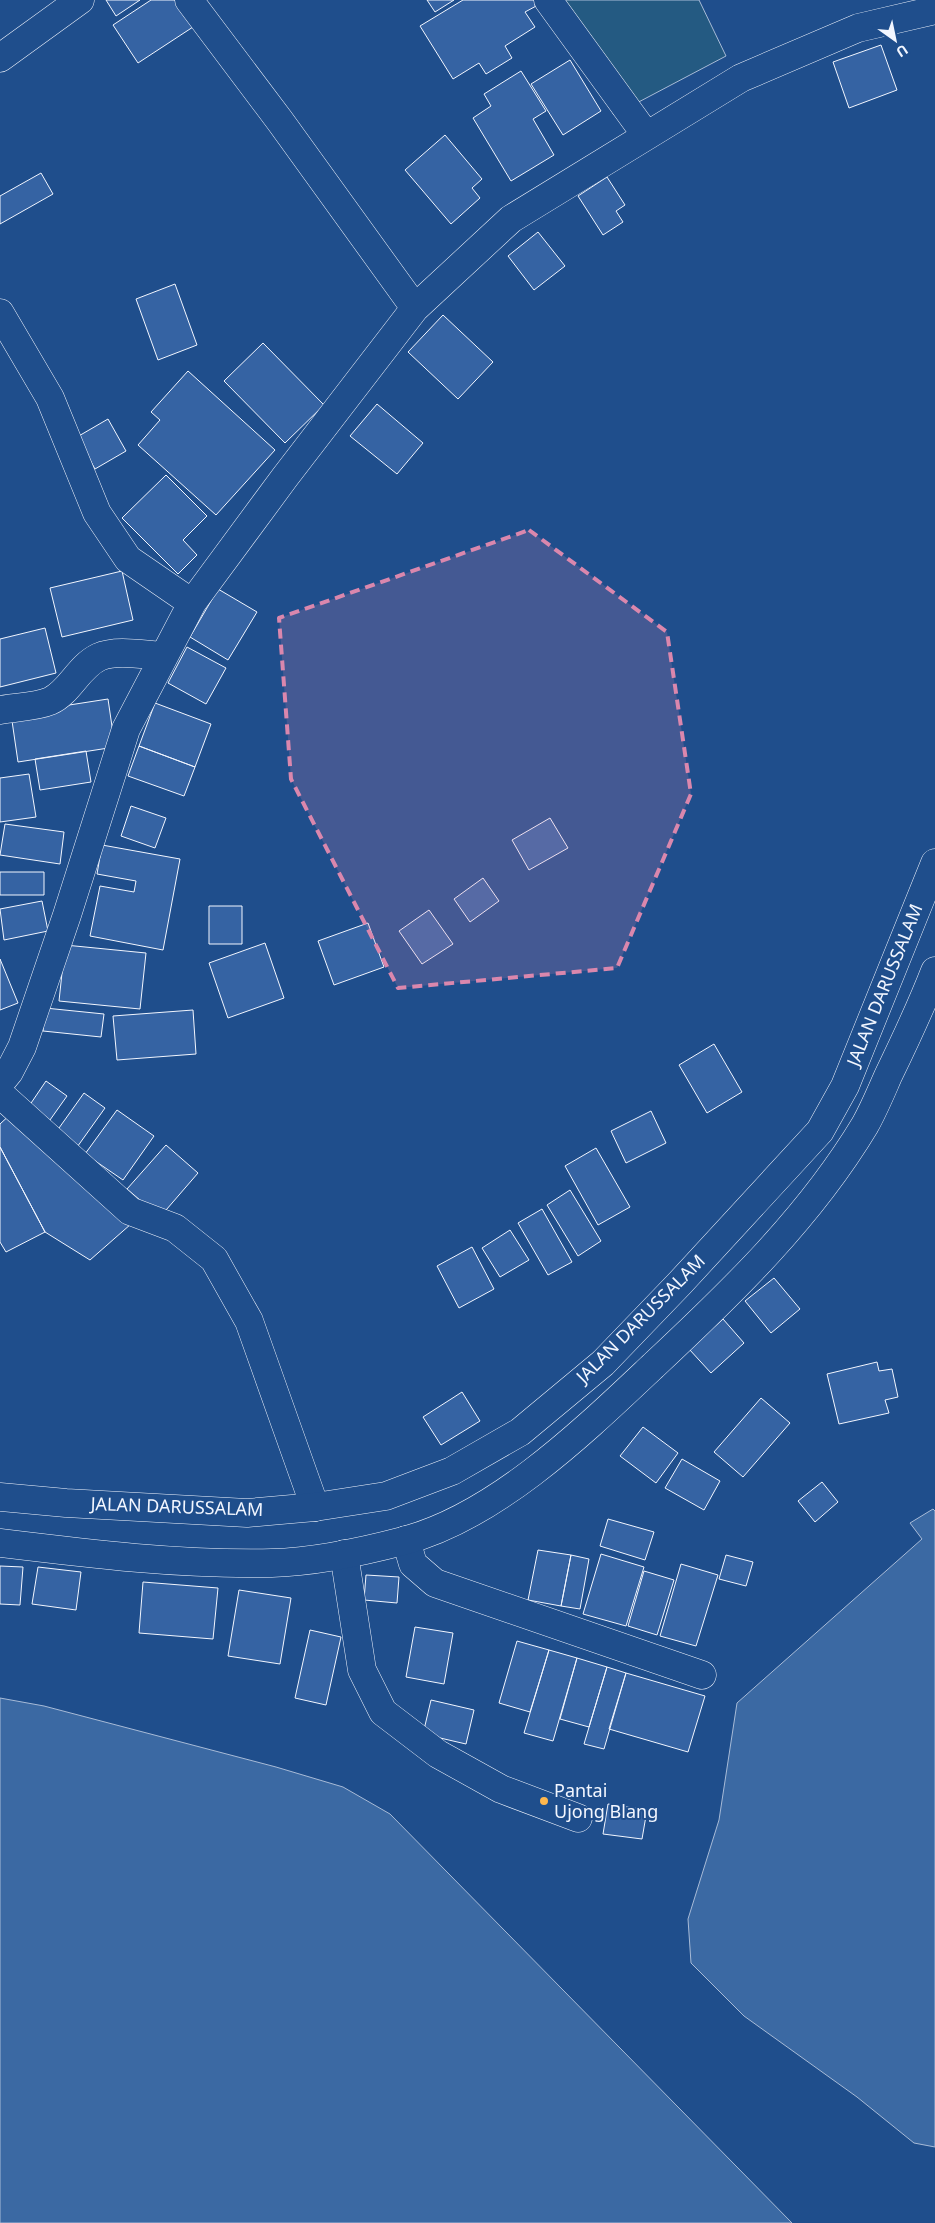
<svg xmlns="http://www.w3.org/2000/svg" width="935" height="2223" font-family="'Noto Sans',sans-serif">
<rect width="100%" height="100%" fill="#1f4e8c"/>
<path fill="#245a82" stroke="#a8bbd7" d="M547 0H699L726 56 614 115Z"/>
<path fill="#3b69a3" stroke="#a8bbd7" d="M933 1509 935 1511V2147L914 2143 857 2097 744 2016 691 1963 688 1919 719 1820 737 1703 922 1539 910 1523Z
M0 1698 44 1706 276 1767 343 1787 390 1814 792 2223H0Z"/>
<path fill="#3563a3" stroke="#f2f6ff" d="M106 0H140L116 16Z
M151 0H175L193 27 138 63 113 25Z
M427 0H454L435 12Z
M463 0H535L538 5 525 12 535 27 505 46 512 58 486 74 479 63 453 79 420 26Z
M881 45 897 90 849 108 833 62Z
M570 60 601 111 563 135 531 84Z
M521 71 546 111 533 119 554 155 511 181 473 118 491 106 484 94Z
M445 135 482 179 472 188 480 198 451 224 405 170Z
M41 173 53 194 0 224V196Z
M607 177 625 205 616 211 623 222 603 235 578 196Z
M538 232 565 266 534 290 508 256Z
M175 284 197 345 158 360 136 299Z
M443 315 493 362 458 399 408 352Z
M263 343 324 405 285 443 224 381Z
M188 371 275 450 216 515 138 445 160 420 151 412Z
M377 404 423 443 397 474 350 436Z
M108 419 126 451 95 469 77 437Z
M166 475 207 516 183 540 197 555 178 574 122 518Z
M122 571 133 620 62 637 50 588Z
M218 589 257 612 228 660 190 637Z
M45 628 56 673 0 687V639Z
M187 647 226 668 206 704 168 683Z
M108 699 115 747 18 762 11 714Z
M155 703 211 724 195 767 139 746Z
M139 746 195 767 184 796 128 776Z
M86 751 91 782 40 790 35 759Z
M29 774 36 817 0 822V778Z
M131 806 166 818 155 848 121 836Z
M550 818 568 848 529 870 512 840Z
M5 824 64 832 60 864 0 855Z
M102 845 180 859 163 950 90 936 100 886 134 892 136 881 97 874Z
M0 872H44V895H0Z
M483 878 499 901 470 922 454 899Z
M42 901 48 931 4 940 0 909Z
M209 906H242V944H209Z
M429 910 453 944 422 964 399 931Z
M368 923 384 967 334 985 318 941Z
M265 943 284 998 228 1018 209 963Z
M65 945 146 953 140 1009 59 1001Z
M0 959 18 1003 0 1010Z
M45 1008 104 1014 101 1037 43 1031Z
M193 1010 196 1054 117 1060 113 1016Z
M714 1044 742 1092 707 1113 679 1065Z
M46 1081 67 1096 45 1127 25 1112Z
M84 1093 105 1108 75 1150 54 1135Z
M117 1110 154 1136 123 1180 85 1154Z
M651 1111 666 1143 626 1163 611 1131Z
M13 1112 131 1224 90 1260 45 1232 0 1147V1124Z
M166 1145 198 1173 160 1217 127 1189Z
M0 1147 45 1232 6 1252 0 1242Z
M596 1148 630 1207 598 1225 565 1166Z
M570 1190 601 1241 578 1256 547 1205Z
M542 1209 572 1262 548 1275 518 1223Z
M510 1230 529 1260 500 1277 482 1248Z
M472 1247 494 1289 459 1308 437 1266Z
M774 1278 800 1309 771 1333 745 1301Z
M723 1319 744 1343 711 1373 689 1349Z
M877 1362 879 1371 892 1369 898 1397 885 1400 889 1413 839 1424 827 1374Z
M462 1392 480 1421 441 1445 423 1417Z
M761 1398 790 1423 743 1477 714 1452Z
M643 1427 678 1453 656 1483 620 1456Z
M682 1459 720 1481 704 1510 665 1488Z
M822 1482 838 1502 815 1522 798 1501Z
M608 1519 654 1532 645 1560 600 1546Z
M538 1550 571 1555 561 1606 528 1600Z
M601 1554 644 1567 626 1626 583 1614Z
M571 1555 589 1559 580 1609 561 1606Z
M726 1555 753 1562 746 1586 719 1579Z
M681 1564 718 1575 696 1646 660 1636Z
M0 1566 23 1567 20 1605 0 1604Z
M38 1567 81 1572 76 1610 32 1604Z
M644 1571 674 1580 657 1635 628 1626Z
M366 1575 399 1577 397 1603 364 1600Z
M143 1582 218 1588 213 1639 139 1633Z
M239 1590 291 1598 280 1664 228 1656Z
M415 1627 453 1633 444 1684 406 1677Z
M310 1630 341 1637 326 1705 295 1698Z
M517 1641 549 1650 530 1712 499 1703Z
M549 1650 577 1658 553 1741 524 1733Z
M577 1658 607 1667 589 1727 560 1719Z
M607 1667 626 1673 604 1749 584 1744Z
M626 1673 705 1696 688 1752 609 1729Z
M431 1700 474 1710 466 1744 423 1734Z
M608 1804 647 1810 642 1839 603 1834Z"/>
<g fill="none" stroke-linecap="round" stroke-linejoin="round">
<g stroke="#f2f6ff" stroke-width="29">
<path id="street" d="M189 0 280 121 415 308
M548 0 646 135
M0 58 80 0
M0 313 50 398 97 513 128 559 192 603
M0 710C15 707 36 707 50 701 70 692 78 667 99 657 116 649 145 655 164 656
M0 1083 9 1072 22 1047 67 915 126 729 192 603 285 477 415 308 511 219 741 78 858 28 935 10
M0 1094 130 1211 175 1228 214 1259 249 1321 315 1507
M406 1540 413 1564 435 1583 702 1675
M344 1554 362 1670 383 1712 438 1754 501 1789 578 1818"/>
</g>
<g stroke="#f2f6ff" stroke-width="29">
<path id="secondary" d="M0 1497 66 1503 247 1513 315 1507 386 1496 452 1471 520 1432 603 1363 680 1283 820 1131 845 1086 935 863
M0 1543C90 1554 181 1565 272 1563 315 1562 361 1552 403 1541 496 1517 585 1430 654 1365 732 1292 809 1218 865 1125 874 1109 881 1092 888 1076 905 1041 921 1007 935 971"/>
</g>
<use href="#street" stroke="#1f4e8c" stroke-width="28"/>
<use href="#secondary" stroke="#1f4e8c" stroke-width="28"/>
</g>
<path fill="#da87ad" fill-opacity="0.2" stroke="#da87ad" stroke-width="4" stroke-dasharray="10 6" stroke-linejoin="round" d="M529 530 667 632 691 794 617 968 398 988 291 779 279 618Z"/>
<circle fill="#ffb74d" stroke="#1f4e8c" stroke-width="2" cx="544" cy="1801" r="5"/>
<g text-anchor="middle" stroke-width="4" stroke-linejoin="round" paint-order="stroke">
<g font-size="18" fill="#f2f6ff" stroke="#1f4e8c">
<text transform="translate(885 985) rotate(-68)" y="6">JALAN DARUSSALAM</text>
<text transform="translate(641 1319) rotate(-45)" y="6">JALAN DARUSSALAM</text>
<text transform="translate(177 1507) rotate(2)" y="6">JALAN DARUSSALAM</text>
</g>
<g font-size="18" fill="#f2f6ff" stroke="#1f4e8c" text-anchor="start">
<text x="554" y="1797">Pantai<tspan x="554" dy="21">Ujong Blang</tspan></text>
</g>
</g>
<g transform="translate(895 40) rotate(147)" stroke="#1f4e8c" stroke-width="4" paint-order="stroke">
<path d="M0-4L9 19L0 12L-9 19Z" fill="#f2f6ff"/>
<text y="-8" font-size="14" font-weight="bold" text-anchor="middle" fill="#f2f6ff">U</text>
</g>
</svg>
